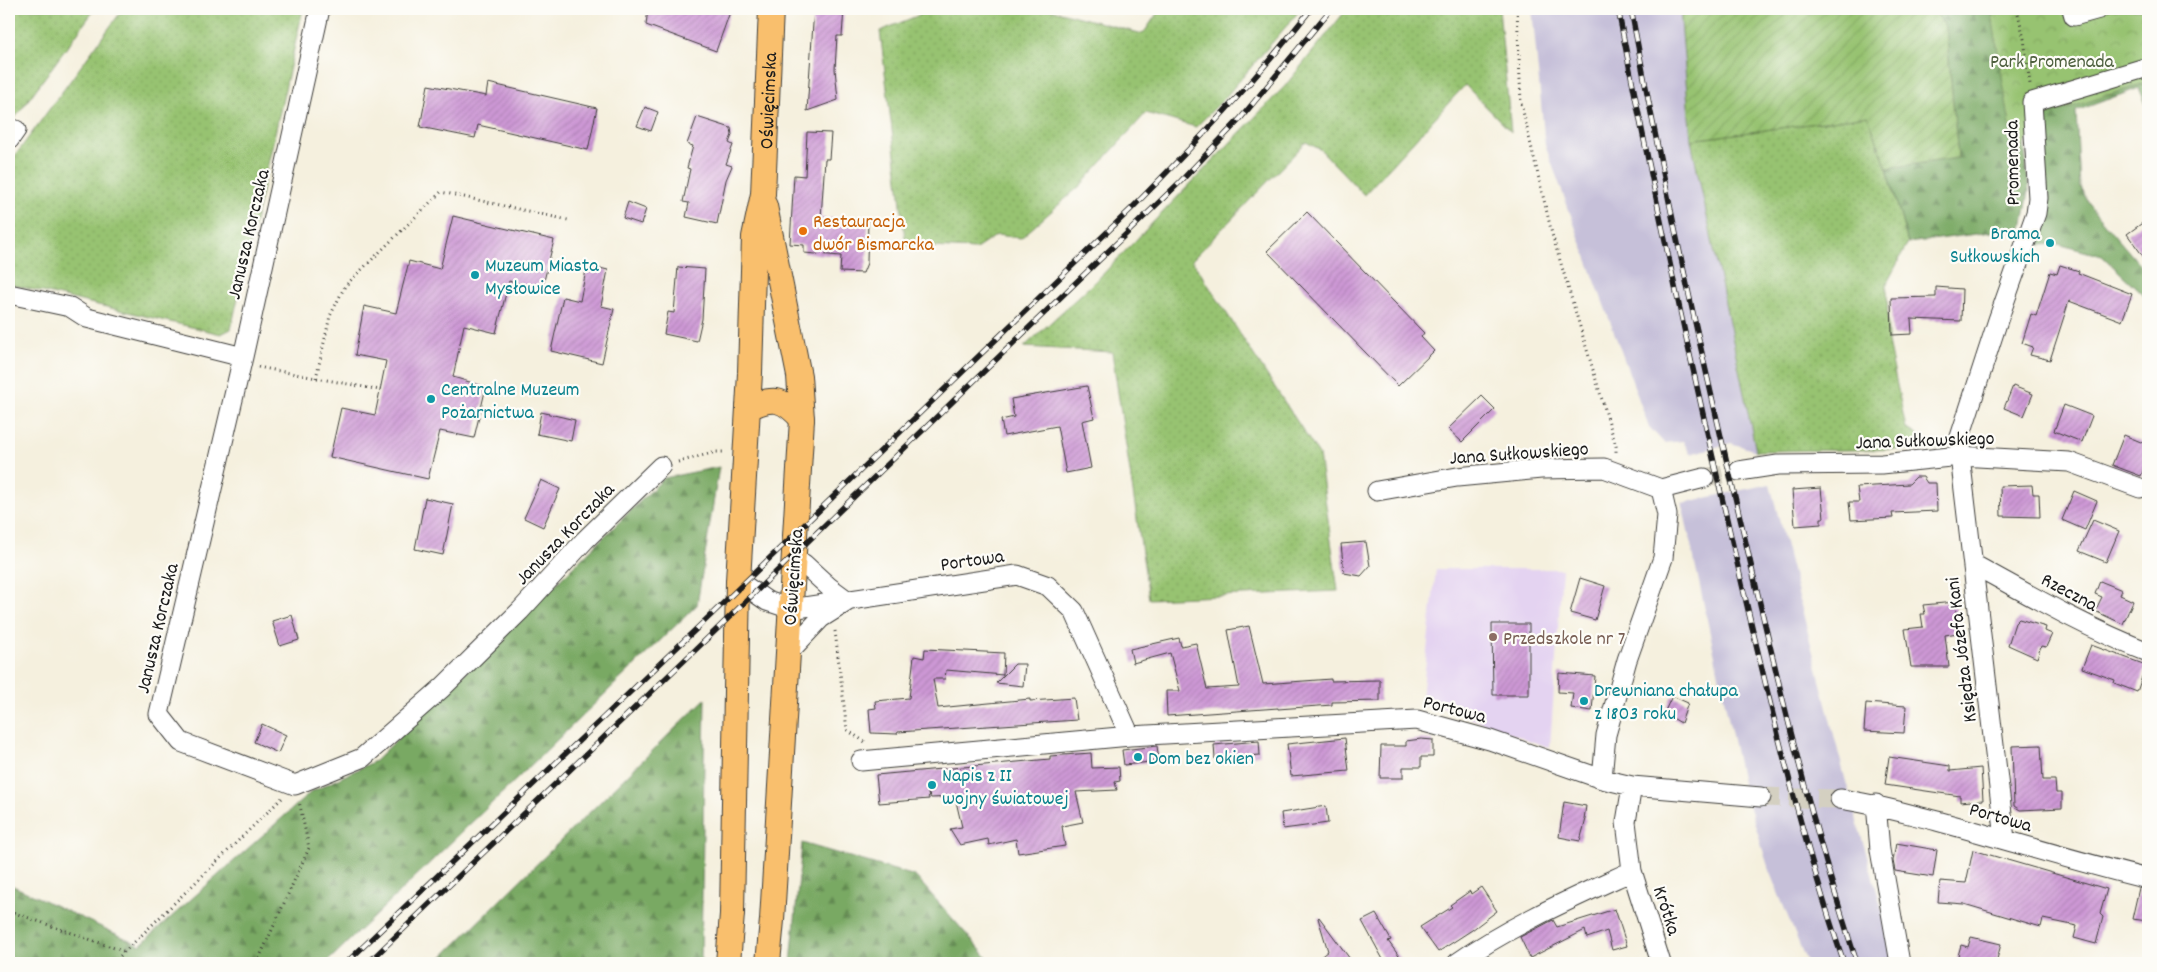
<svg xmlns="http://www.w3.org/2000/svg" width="2157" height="972" font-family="Dekko,sans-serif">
<defs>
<pattern id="grass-dots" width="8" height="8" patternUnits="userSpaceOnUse" patternTransform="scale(1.25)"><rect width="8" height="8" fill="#97c371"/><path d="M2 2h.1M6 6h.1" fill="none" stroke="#82a761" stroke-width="1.8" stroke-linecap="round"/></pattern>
<pattern id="forest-firs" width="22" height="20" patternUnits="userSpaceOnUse" patternTransform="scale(1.25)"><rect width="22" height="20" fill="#79a963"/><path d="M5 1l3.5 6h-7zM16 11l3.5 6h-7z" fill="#628951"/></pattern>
<pattern id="park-crowns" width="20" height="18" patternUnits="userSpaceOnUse" patternTransform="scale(1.25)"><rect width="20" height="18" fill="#97c371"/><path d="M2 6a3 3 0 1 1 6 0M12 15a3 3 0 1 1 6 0" fill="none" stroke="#82a761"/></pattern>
<pattern id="garden-furrows" width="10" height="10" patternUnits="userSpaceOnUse" patternTransform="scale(1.25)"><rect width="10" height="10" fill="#97c371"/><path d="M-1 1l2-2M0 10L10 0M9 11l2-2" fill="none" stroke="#82a761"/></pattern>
<pattern id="building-hatch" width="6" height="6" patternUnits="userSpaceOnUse" patternTransform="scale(1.25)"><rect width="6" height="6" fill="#cd98d5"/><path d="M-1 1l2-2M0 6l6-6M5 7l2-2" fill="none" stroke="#af82b6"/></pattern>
</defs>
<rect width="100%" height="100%" fill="#fdfcf7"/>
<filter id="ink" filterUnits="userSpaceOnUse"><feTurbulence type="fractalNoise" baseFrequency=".02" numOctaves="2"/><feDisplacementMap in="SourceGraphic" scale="10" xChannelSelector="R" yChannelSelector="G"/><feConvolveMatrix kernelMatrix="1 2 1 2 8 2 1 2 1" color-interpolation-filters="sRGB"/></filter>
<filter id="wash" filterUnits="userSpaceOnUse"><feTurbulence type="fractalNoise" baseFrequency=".0096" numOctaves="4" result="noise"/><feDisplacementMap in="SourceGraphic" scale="20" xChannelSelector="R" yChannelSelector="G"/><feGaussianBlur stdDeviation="1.12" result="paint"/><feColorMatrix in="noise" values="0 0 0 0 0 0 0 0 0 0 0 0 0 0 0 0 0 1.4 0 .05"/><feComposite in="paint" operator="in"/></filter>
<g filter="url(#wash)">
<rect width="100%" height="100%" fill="#f5f0de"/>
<path fill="#e4d3f1" d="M1436 569H1562L1550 748 1440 707 1421 706Z"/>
<path fill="#c6c0d9" d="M1532 9H1680L1691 140 1756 451 1731 443 1690 454 1683 441 1664 443 1649 427 1545 145Z
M1770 484 1845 778 1897 963H1807L1770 873 1742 782 1682 503Z"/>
<path fill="url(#grass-dots)" stroke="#5a7046" d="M9 9H95L12 122 9 121Z
M123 9H303L231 329 221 334 9 284V164Z
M934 9H1049L1143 34 1160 9H1301L1222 101 1196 127 1146 113 1081 185 1021 238 997 235 976 249 906 246 880 31Z
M1347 9H1499L1511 132 1465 85 1364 195 1321 150 1306 142 1192 260 1319 455 1338 591 1149 599 1112 352 1024 347 1103 274 1285 86Z
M1868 116 1887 168 1908 243 1887 283 1888 342 1906 428 1938 449 1756 451 1691 140Z"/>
<path fill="url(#forest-firs)" stroke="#4a6240" d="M1933 9H2006L2016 59 2029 192 2022 228 1908 243 1887 168 1958 158 1946 28Z
M2148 74V109L2139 88 2076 111 2080 187 2093 210 2148 274V299L2102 256 2058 244 2040 245 2048 212 2041 110Z
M719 467 697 605 326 963H9V884L140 945 311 792 375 761 664 478Z
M705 699 701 963H436Z
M802 843 915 876 992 963H791Z"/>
<path fill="url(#park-crowns)" stroke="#5a7046" d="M1991 9H2148V82L2048 115 2015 156Z"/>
<path fill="url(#garden-furrows)" stroke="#5a7046" d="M1680 9H1933L1946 28 1958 158 1887 168 1868 116 1691 140Z"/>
<g id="blocks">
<path fill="url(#building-hatch)" d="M648 9H720L730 12 716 51 646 25Z
M814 9H844L842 36H837L835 69 838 100 807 111Z
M488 83 597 108 588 150 478 125 475 138 420 127 428 85 486 96Z
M645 107 658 112 651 131 637 126Z
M697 117 731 128 732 135 729 143 733 145 726 164 732 166 726 180 717 224 686 217 689 203 683 202 690 169 687 168 693 146 687 144Z
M807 132 831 133 829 159H825L821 218 868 219 867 263 863 273 840 272 841 256 804 253V245L790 244 794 175 805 176Z
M628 202 646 209 641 224 623 218Z
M1307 212 1424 333 1421 337 1434 351 1398 386 1267 251Z
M453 216 554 240 542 289 509 281 496 333 464 325 453 377 486 387 474 438 440 431 428 479 330 457 341 408 375 415 386 361 355 355 364 306 396 313 409 261 440 269Z
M2148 219V263L2127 234Z
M587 265 608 270 601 306 614 309 602 363 551 351 563 297 580 301Z
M2060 265 2079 271 2078 273 2132 294 2122 321 2069 301 2050 360 2030 355 2033 347 2022 343 2031 314 2036 316 2050 272 2057 274Z
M678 267 705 269 702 319 697 341 664 334 668 312 674 313Z
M1936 287 1962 289 1961 321 1911 319 1912 334 1892 335 1891 298 1936 297Z
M1087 386 1094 418 1082 421 1091 468 1066 473 1057 426 1004 436 1001 420 1014 417 1011 399Z
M2013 386 2033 394 2024 416 2004 408Z
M1482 396 1495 409 1462 442 1448 429Z
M2064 405 2092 416 2082 442 2054 431Z
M541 412 575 420 571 441 537 434Z
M2124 435 2148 445V458L2141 476 2112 465Z
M1916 477H1923L1927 483H1936L1937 511 1892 513 1893 518 1851 520 1849 502H1859L1857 487 1909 484Z
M541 480 560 489 543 527 524 518Z
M2032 485 2033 494H2039L2040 517 2001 516 2000 486Z
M1821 488 1824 518H1821V524L1795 526 1792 490Z
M2074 491 2097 501 2085 530 2062 520Z
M425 498 453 504 443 555 415 549Z
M2093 520 2119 531 2106 562 2079 551Z
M1366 542 1370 566 1361 576 1344 573 1341 544Z
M1580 578 1605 586 1595 620 1570 613Z
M2100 581 2122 590 2120 595 2133 601 2123 624 2095 611 2102 597 2095 594Z
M1955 602 1958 633 1945 635 1949 667H1911L1905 629 1923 627 1921 614H1925L1923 605Z
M292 615 299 640 280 646 272 621Z
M2019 619 2046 627 2045 631 2052 634 2046 647 2041 646 2037 658 2008 645 2015 623Z
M1492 624H1529V695H1493Z
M1249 626 1263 684 1331 679V681L1380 680V701L1332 702V705L1278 709V708L1167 716 1166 691H1180L1170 653 1133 663 1130 649 1179 638 1181 646 1196 643 1207 689 1239 687 1228 630Z
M2091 645 2146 665 2137 692 2114 683 2115 680 2082 668Z
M925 649 1004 653 1003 675 946 670 945 679H933L938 708 1030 699V701L1074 698 1077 720 898 732 897 734 871 733 869 709 876 708 875 701 909 698 914 656 924 658Z
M1015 664H1025L1023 686 996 683Z
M1559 673 1595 676 1592 711 1571 708 1573 693 1558 692Z
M1672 696 1688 703 1681 723 1664 713Z
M1866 703 1906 706 1904 733 1864 731Z
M262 724 286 735 278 753 254 742Z
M1345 738 1349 771 1291 776 1287 744Z
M1421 739 1433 740V757H1421V767H1403V778H1380L1381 746H1406V741Z
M1259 741 1260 755 1215 759 1214 745Z
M2041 745 2043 780H2055L2056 793H2062V808L2020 810 2014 806 2012 746Z
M1157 746 1159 761 1124 765 1122 750Z
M1091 753 1092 768 1119 767 1120 781 1115 782 1117 790 1076 792 1083 822 1062 826 1065 846 1018 853 1016 839 989 845 988 839 960 845 950 829 962 827 955 797 931 798 928 793 929 799 879 803 876 775 1050 759V756Z
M1889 757 1950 766V771L1981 768 1983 800 1960 802V796L1885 785Z
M1564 802 1586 806 1584 819H1586L1580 841 1559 837Z
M1326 806 1328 823 1283 829 1281 813Z
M1896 843 1937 850 1933 877 1895 871 1893 861Z
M1973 850 2107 889 2100 914 2103 917 2096 944 2074 938 2077 926 2043 919 2041 927 1964 904 1938 902 1940 881 1966 883Z
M1481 887 1497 911 1472 930 1438 952 1420 927 1452 907 1450 905 1470 891 1471 894Z
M2139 888 2148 890V921L2132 919Z
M1615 909 1627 946 1612 950 1607 931 1587 938 1585 930 1530 958 1520 937 1553 920 1557 927Z
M1376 914 1391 940 1388 941 1404 963H1385L1362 921Z
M1319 917 1353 963H1313L1328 951 1318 918Z
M1971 937 2001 944 1996 963H1956L1961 945 1968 947Z"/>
</g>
</g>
<g filter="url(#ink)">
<use href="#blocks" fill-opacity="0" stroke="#3d3c39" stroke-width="1"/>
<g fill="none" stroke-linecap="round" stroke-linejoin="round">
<path stroke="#d4d0c1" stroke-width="19" stroke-dasharray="19 9" stroke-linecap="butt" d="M1704 478 1739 471
M1761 797 1840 799"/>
<g stroke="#3d3c39" stroke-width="21">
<path id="minor" d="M320 9 243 357 159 714 181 742 295 785 362 758 442 688 520 611 585 540 661 466
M2072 9 2074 16 2099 9
M9 128 16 130 9 140
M9 294 70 307 87 318 243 357
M1739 471 1778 465 1882 464 1960 456 2069 462 2140 488
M1377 491 1457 477 1541 469 1604 468 1661 489 1704 478
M1973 564C2031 596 2087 628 2148 652
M738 581 767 601 791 609 1017 575 1048 586 1074 611 1130 736 1417 720 1490 740 1602 779 1632 786 1761 797
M787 654 821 618 848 601 829 587 804 564 794 559
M861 761 1130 736
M1602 779 1606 735 1627 660 1663 558 1667 515 1661 489
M1632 786 1626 822 1632 871 1661 963
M1840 799C1875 804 1904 813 1937 821 2008 840 2077 862 2148 879
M1876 804 1880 850 1900 963
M2005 839 1960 456V437L1998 320 2036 213 2038 198 2032 102 2148 67
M1457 963C1511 925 1571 899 1632 871"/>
</g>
<g stroke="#3d3c39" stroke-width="26">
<g id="major">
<path d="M765 206 799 376 802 419 772 920 768 963"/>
<path d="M748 408C773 396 783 398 802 419"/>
<path id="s1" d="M728 963 732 914 738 581 750 373 754 237 763 194 771 9"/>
</g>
</g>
<path stroke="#3d3c39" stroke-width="3" stroke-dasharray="1 4" stroke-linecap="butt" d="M1517 9 1521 103 1552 234 1616 446V455
M2017 9 2024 39 2030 84
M258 367 380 390
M316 378 330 316 345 286 441 192 568 220
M678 462 716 452H726
M835 631 847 730 865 742
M9 911 123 951
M113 963 282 798
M257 963 309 848 299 801"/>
<use href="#minor" stroke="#fff" stroke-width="19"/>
<use href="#major" stroke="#f9bf6d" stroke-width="24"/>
<g stroke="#1c1c1c" stroke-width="5.5">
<path id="rail" d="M1618 9C1653 191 1693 373 1735 554 1767 691 1798 829 1844 963
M1631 9C1664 187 1703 363 1745 539 1778 682 1811 824 1857 963
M346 963 713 613 1132 208C1195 144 1256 80 1311 9
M368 963 714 632 1181 181 1240 119 1331 9"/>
</g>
<use href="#rail" stroke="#fdfcf7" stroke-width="4" stroke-dasharray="11" stroke-linecap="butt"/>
</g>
</g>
<circle fill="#e8710a" stroke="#fdfcf7" stroke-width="2" cx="803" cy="231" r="5"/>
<g fill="#0f9aa8" stroke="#fdfcf7" stroke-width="2">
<circle cx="2050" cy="243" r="5"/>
<circle cx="475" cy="275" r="5"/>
<circle cx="431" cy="399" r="5"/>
<circle cx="1584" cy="701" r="5"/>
<circle cx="1138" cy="757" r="5"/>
<circle cx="932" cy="785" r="5"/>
</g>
<circle fill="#8d6e63" stroke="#fdfcf7" stroke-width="2" cx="1493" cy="637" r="5"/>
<g text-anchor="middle" stroke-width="4.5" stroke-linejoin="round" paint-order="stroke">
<g font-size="20" fill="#4d5f3e" stroke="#fdfcf7">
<text x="2052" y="67">Park Promenada</text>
</g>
<g font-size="20" fill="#1c1c1c" stroke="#fdfcf7">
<text dy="7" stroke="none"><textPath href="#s1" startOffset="864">Oświęcimska</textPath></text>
<text transform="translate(2011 163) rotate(-91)" y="7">Promenada</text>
<text transform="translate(247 234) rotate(-77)" y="7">Janusza Korczaka</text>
<text transform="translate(1925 439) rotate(-2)" y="7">Jana Sułkowskiego</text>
<text transform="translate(1519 452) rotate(-4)" y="7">Jana Sułkowskiego</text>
<text transform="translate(564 533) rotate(-46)" y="7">Janusza Korczaka</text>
<text transform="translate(972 559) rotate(-8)" y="7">Portowa</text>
<text transform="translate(792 577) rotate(-86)" y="7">Oświęcimska</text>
<text transform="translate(2070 591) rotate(28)" y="7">Rzeczna</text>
<text transform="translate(156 628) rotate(-77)" y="7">Janusza Korczaka</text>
<text transform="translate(1960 650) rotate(-97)" y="7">Księdza Józefa Kani</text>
<text transform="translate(1455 708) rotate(14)" y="7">Portowa</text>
<text transform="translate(2001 816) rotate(16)" y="7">Portowa</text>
<text transform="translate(1668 910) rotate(72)" y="7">Krótka</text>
</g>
<g font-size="20" fill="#c56008" stroke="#fdfcf7" text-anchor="start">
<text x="813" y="227">Restauracja<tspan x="813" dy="23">dwór Bismarcka</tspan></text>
</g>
<g font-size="20" fill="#0d838f" stroke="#fdfcf7" text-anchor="start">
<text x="2040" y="239" text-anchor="end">Brama<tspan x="2040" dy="23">Sułkowskich</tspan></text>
<text x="485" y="271">Muzeum Miasta<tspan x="485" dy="23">Mysłowice</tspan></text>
<text x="441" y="395">Centralne Muzeum<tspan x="441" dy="23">Pożarnictwa</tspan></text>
<text x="1594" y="696">Drewniana chałupa<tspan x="1594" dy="23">z 1803 roku</tspan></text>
<text x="1148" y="764">Dom bez okien</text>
<text x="942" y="781">Napis z II<tspan x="942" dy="23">wojny światowej</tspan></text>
</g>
<g font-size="20" fill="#785e54" stroke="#fdfcf7" text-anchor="start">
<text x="1503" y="644">Przedszkole nr 7</text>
</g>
</g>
<rect width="2157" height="972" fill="none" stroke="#fdfcf7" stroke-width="30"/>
</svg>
